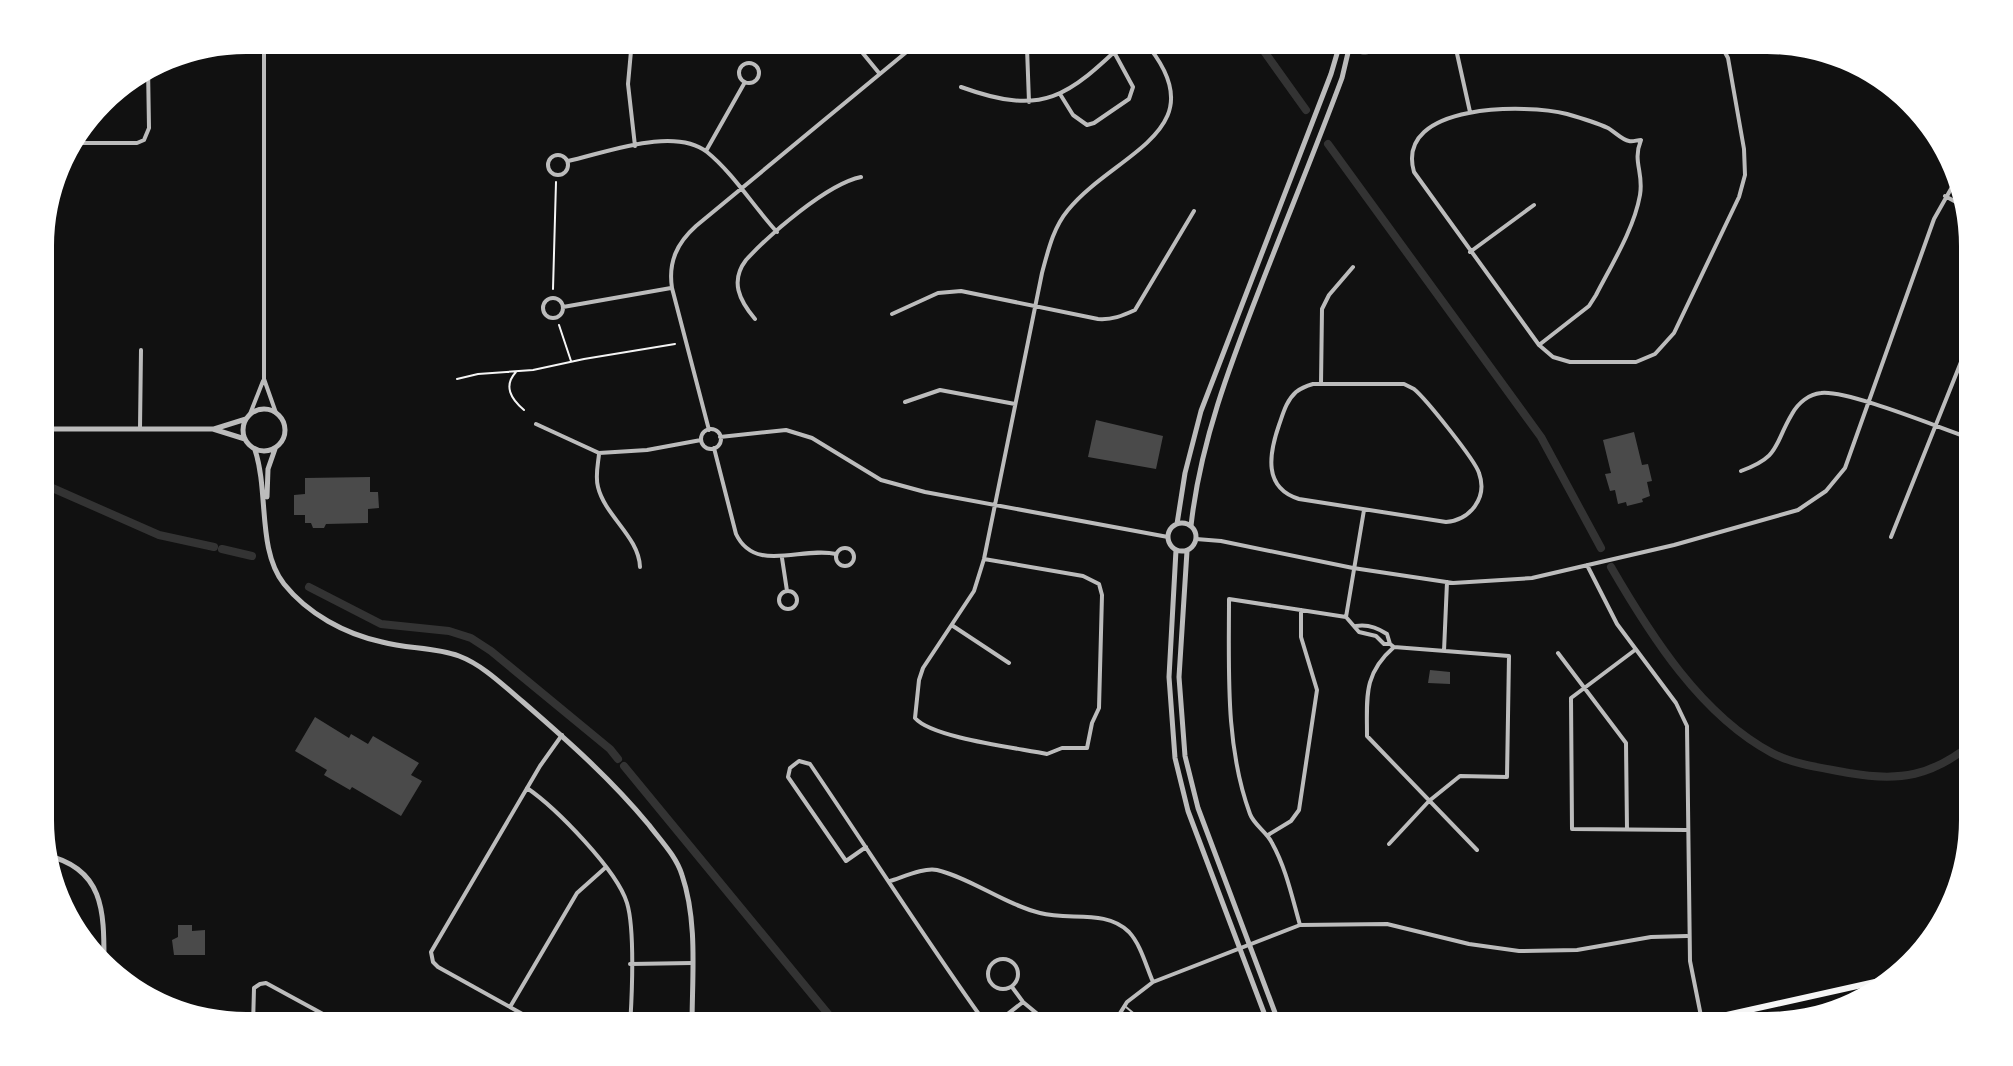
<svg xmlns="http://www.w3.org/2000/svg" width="2013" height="1066" font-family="Helvetica,sans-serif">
<rect width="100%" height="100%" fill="#111"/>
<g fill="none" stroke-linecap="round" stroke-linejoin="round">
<path stroke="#333" stroke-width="8" d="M1256 40 1306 110
M1328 144 1541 437 1601 548
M41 483 159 535 214 547
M222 549 252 556
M1611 567C1651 636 1701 715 1772 753 1795 765 1824 768 1849 773 1900 782 1932 776 1973 743
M309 587 381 624 449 631 471 638 491 651 610 749 618 759
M624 766 838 1026"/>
</g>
<path fill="#4a4a4a" d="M1096 420 1163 436 1156 469 1088 457Z
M1634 432 1642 465 1648 464 1652 481 1647 482 1650 496 1642 499 1643 502 1627 506 1626 502 1618 504 1615 490 1610 491 1605 474 1611 473 1603 440Z
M370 477V492H378L379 508 368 509V523L326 524 324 528H313L311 523H305V515H294V495L305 494V478Z
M1430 670 1450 672V684L1428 683Z
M315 717 349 738 351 734 368 744 373 736 419 763 411 775 422 781 401 816 352 787 350 790 324 775 327 770 295 751Z
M178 925H192V931L205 930V955H174L172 940 178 937Z"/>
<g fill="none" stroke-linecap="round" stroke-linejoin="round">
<path stroke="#f5f5f5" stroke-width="2" d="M553 289 556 182
M559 325 571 361
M516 372C503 386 511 399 524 410
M457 379 478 374 533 370 584 359 675 344"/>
<path stroke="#bcbcbc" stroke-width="2" d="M1126 1007 1149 1026
M1201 1026 1235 1014"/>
<path stroke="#bcbcbc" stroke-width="4" d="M264 40V379L276 413
M632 40 628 84 635 146
M852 40 879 73
M1320 40C1352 60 1385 52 1418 40
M1454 40 1470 112
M264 41 593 40
M1027 48 1029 102
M739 73a10 10 0 1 1 20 0a10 10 0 1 1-20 0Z
M961 87C1044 117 1067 97 1127 40
M1060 94 1073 115 1087 125 1094 123 1129 99 1133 87 1114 52
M70 143H137L144 140 149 128 148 67
M706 151 745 82
M548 165a10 10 0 1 1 20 0a10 10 0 1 1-20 0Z
M568 161C605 153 674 126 707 152 733 173 754 207 777 232
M1945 196 1967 208
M1470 252 1534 205
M543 308a10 10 0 1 1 20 0a10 10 0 1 1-20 0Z
M563 307 671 288
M892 314 938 293 961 291 1098 319C1112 320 1122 316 1135 310L1194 211
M755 319C739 300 730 281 746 260 770 234 827 184 861 177
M1539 345 1589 306 1596 295C1612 264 1634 229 1640 195 1644 172 1632 162 1641 140 1637 140 1633 142 1629 141 1622 140 1615 132 1608 128 1595 122 1581 118 1567 114 1529 104 1394 102 1414 172L1539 345 1553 357 1570 362H1636L1655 354 1674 333 1739 197 1745 175 1744 149 1728 58 1722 47 1716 44 1642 40
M1313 384H1404L1414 389C1426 399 1475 460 1479 473 1488 498 1470 520 1446 522L1299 499C1263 488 1269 454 1279 425 1283 414 1286 401 1296 392 1301 388 1306 386 1313 384Z
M1321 384 1322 309 1329 295 1353 267
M905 402 940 390 1015 404
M250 414 263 381
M536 424 599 453 647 450 701 440
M140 428 141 350
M701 439a10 10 0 1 1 20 0a10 10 0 1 1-20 0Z
M709 430 672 288C668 262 677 243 696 226L921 40
M720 437 786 430 812 438 881 480 925 492 1168 537
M714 448 736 534C755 574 802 546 836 554
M599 454C598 465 595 476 598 487 605 516 639 537 640 567
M1741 471C1781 456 1773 446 1792 414 1798 403 1809 394 1821 393 1847 390 1935 426 1964 436L1972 441
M1891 537 1967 347
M1196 539 1221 541 1353 568 1453 583 1532 578 1674 545 1798 510 1826 491 1845 468 1934 219 1956 180
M836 557a9 9 0 1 1 18 0a9 9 0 1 1-18 0Z
M782 558 787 591
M984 559 1083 576 1099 584 1102 595 1099 708 1092 723 1087 748H1062L1047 754C1018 748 932 738 915 718L919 680 923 668 974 591 984 559 1042 273C1048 251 1053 228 1068 210 1115 152 1222 130 1143 40
M1587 565 1617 624 1676 703 1687 726 1690 961 1703 1026
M779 600a9 9 0 1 1 18 0a9 9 0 1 1-18 0Z
M1346 617 1364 510
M1346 617 1359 632 1376 636 1384 644H1390L1387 634C1378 628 1367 624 1356 626
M953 626 1009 663
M1394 647C1363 674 1367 697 1367 736L1477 850
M1635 650 1571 698 1572 829 1686 830
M1444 651 1447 582
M1558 653 1626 743 1627 829
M527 788C556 808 617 870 627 903 635 929 632 996 630 1026
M1268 835 1291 821 1299 810 1317 690 1301 637V610
M1389 844 1429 801 1460 776 1507 777 1509 656 1394 647 1390 644
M866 847 846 861 788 777 790 768 799 761 810 764C867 848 922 934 981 1017
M890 881C903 877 925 867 937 870 973 879 1004 904 1040 913 1069 921 1106 909 1129 932 1141 945 1146 966 1153 982
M1300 925C1292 897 1286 868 1272 843 1267 832 1254 825 1250 814 1225 746 1229 671 1229 599L1346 617
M988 974a15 15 0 1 1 30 0a15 15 0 1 1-30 0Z
M630 964 692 963
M1012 987 1023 1002 1052 1026
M510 1007 577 893 605 868
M1000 1020 1023 1002
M253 1026 254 988 260 984 266 983 345 1026
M544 1026 438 967 433 962 431 952 540 766 562 735
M976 1026 981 1017 991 1015 1000 1021 1002 1026
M1112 1026 1127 1002 1153 982 1300 925 1387 924 1469 944 1519 951 1577 950 1651 937 1687 936"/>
<path stroke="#bcbcbc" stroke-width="5" d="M243 430a21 21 0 1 1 42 0a21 21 0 1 1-42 0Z
M41 429H213L245 439
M214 429 246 419
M255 450C269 492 257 550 284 584 308 614 345 634 382 642 407 649 434 647 459 656 483 665 504 686 523 702 568 741 611 779 649 825 661 841 676 856 682 875 698 922 692 977 692 1026
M267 497 268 469 275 449
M1168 537a14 14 0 1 1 28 0a14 14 0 1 1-28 0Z
M1177 524 1185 473 1201 411 1331 74 1341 40
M1191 526C1200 443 1230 365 1260 288 1287 218 1316 148 1342 78L1351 40
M1176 550 1169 677 1175 758 1188 811 1269 1026
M1187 551 1179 677 1185 756 1198 808 1280 1026
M45 855C105 868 104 913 104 963"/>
<path stroke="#f5f5f5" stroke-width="6" d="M1677 1026 1893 978"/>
</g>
<path d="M0 0H2013V1066H0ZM246 54H1767A192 192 0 0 1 1959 246V820A192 192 0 0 1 1767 1012H246A192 192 0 0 1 54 820V246A192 192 0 0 1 246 54Z" fill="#fff" fill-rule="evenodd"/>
</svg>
